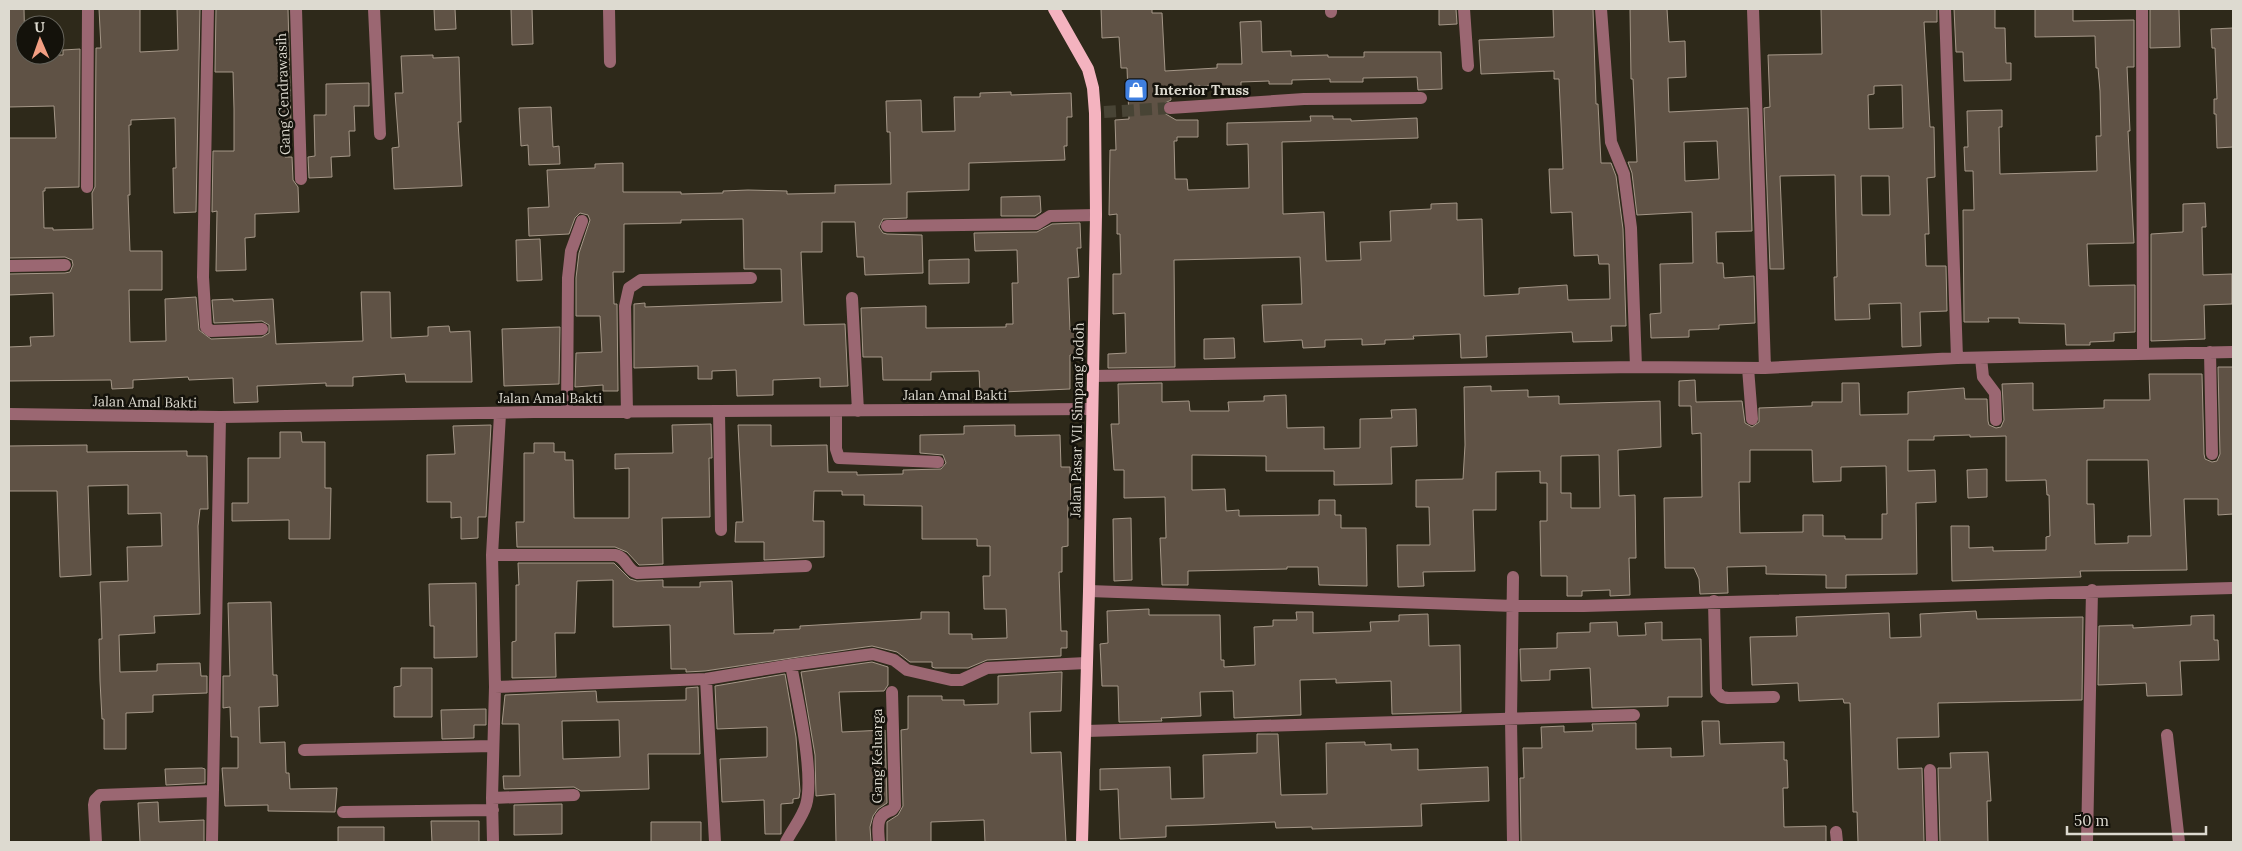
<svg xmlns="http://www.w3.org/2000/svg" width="2242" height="851" font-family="Lora,serif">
<rect width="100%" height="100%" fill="#2e291a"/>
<path fill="#5f5245" stroke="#a59788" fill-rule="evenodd" d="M9 9H24L25 55H63V50L80 49 79 187 45 188V191H43L44 228H53V230L93 229 92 193 95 187 96 48H101L99 9H140V52L178 50 177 9H200L196 212 174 213 173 168H176L175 118 131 120V125H129L130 195H128L130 251H162V290H129L130 342 166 341 165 299 196 297 199 330 211 339 262 337 269 333V325L262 321 214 323 212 300 233 299V301L273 299 276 344 363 341 361 292H390L391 338 428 336V327L449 326 450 332 470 331 472 382H406L405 374 353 377V386H326V383L257 386 258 402 234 403 233 378 189 380 188 377 133 380V388L112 389 111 380 9 381V347L31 346 30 337 54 336 53 293 9 295V274L65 273 70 272 73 265 72 260 65 257 9 258V138H56L54 106 9 107Z
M216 9H288L291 126H284L285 157H292L293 180 298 187 299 212 255 214V237L245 238 246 270 216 271 217 211 212 212 213 151H234V109L233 72H215Z
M434 9H455L456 29 435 30Z
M511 9H532L533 44 512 45Z
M1101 9H1152V13H1162L1165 71 1217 68V64H1242L1240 22 1261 21 1262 52 1291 51V56L1328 55V57H1364V52H1441L1442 89 1418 90 1417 77 1363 78V82H1330V79L1292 80V84H1269V81L1241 82V90L1218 91V85L1170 87 1171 100 1163 104 1164 113 1176 120H1198V137H1177V141H1174L1175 179H1187L1188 190 1249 188 1248 144 1227 145V123L1311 121 1310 116H1333V119H1351V121L1417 118 1418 138 1282 142 1283 214 1324 212 1326 261 1361 260 1360 242 1391 241 1390 211 1431 209V204L1457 203V220L1482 219 1484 296 1519 294V288L1567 285 1568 300 1610 299 1609 264H1599L1598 255 1574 256 1572 212 1551 213 1549 169H1563L1559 79H1554V71L1481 74 1479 40 1554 37 1553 9H1593L1596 104H1598L1601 163H1611L1616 176 1623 229 1626 326H1611L1612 341 1573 342 1572 332 1486 336 1487 357 1461 358 1460 334 1413 336 1414 339 1385 340V344L1362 345V339L1325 340V347L1303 348 1302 340 1264 342 1262 305 1302 304 1300 257 1174 260 1175 367 1108 368V354L1126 353 1125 313 1113 314V274H1121L1120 234H1117V214L1109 215 1110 150H1116L1115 120 1129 119 1127 68H1121L1119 37 1102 38Z
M1439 9H1456L1457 24 1439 25Z
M1630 9H1667L1669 42 1685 41 1686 77 1668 78 1669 112 1748 108 1752 231 1716 232 1717 263H1723L1724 278 1754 276 1755 323 1719 325V329L1689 330V337L1651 338 1650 314 1661 313 1660 264 1693 263 1692 212 1637 215 1632 173 1628 162H1637L1633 79H1631ZM1717 141 1719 179 1685 181 1684 142Z
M1821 9H1937V22H1924L1930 127H1934L1935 177 1927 178 1929 234H1925L1926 266H1946L1947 311 1920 312 1921 346 1902 347 1901 303 1869 304 1870 319 1835 320 1834 277H1837L1835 175 1780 176 1784 269H1770L1764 108 1770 107 1768 55 1822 54ZM1902 85 1903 128 1869 129 1868 95 1874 94V86ZM1861 176H1889L1890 215H1862Z
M1954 9H1995V28H2005L2006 63H2011V80L1964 81 1963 52H1956Z
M2035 9H2073V21L2134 20V67H2127L2130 131H2128L2134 243 2087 244 2089 286 2135 285V332L2114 333V341L2090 342V345H2066L2065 324 2019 323V318H1988L1989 322H1964L1963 210H1974L1973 171H1965L1964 147H1968L1967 111 2002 110V127H1999L2000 174 2097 171 2096 136H2101L2100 91 2098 68H2096L2095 36 2035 37Z
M2150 9H2179L2180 47 2150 48Z
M2233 28V147L2217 148 2216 114H2214V99H2217L2215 48H2212L2211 29Z
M433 55V58L459 57 461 122H458L462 186 394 189 392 148 399 147 395 93H403L401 56Z
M369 83V106H354L355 131H349L350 156 331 157 332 177 309 178 308 157 315 156 314 115H326V84Z
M1011 92V95L1071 93 1072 117H1067V146H1064L1065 160 969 163V190L907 192V218L883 219 879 227 883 233 887 234 922 235 923 273 865 275 864 257H857L855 222H822V252H801L804 325 845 324 848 386 820 387V378L773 380V395L737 396 736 370 712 371V379H698V366L634 368V304L645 303V307L782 302 781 269H744L743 219 681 220V223L624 224V272H613L614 304H617L618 391H603V385L575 387 576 353 602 352 600 316H576V278L579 253 590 220 588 215 580 213 575 218 569 234 529 236 528 208 549 207 547 170 595 168V164L623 163V192H681V194L723 193V191L748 190 787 191V194L835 193V185L891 184 890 132H887L886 101 921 100 922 132 955 131 954 97H980V93Z
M551 107 553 147 559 146 560 164 529 165 528 145 521 146 519 108Z
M1040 196 1041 212 1035 216H1001V197Z
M2205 203 2206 227H2202L2203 275 2232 274V304L2204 305 2205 339 2151 341V234L2183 232V204Z
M1080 223 1081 248H1077L1079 277 1068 278 1070 330H1076L1077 355H1070V389L980 393 979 371 931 372V380H883L882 357H863L861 308 926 306V328L1006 327V324H1013L1012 283H1018L1017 250 975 251 974 233 1037 232 1052 224Z
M540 239 542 280 517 281 516 240Z
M969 259V283L929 284V260Z
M560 327 559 384 504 386 502 329Z
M1234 338 1235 358 1204 359V339Z
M2218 367H2233V514L2218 515V499H2184L2187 570 2080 571 2081 577 1952 581 1951 526H1969V548L1993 547V551L2046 550V537L2050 536 2049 495H2047L2046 480 2006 481V436L1970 437V435L1934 436V440H1908V471L1935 470 1936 502 1916 503 1917 574 1846 575V588H1826V575L1766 574V566L1727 567 1728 593 1700 594 1699 579 1694 568H1665L1664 498 1702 497 1701 433 1692 434 1691 406H1679V381L1695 380 1696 402 1742 401 1745 423 1752 427 1759 422V408L1812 406V402H1842V383H1859L1860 415 1908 414V392L1964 388 1965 399H1987L1988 421 1989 425 1996 428 2001 427 2004 420 2002 384 2033 383V410L2104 408V400H2150L2149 374H2202L2204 454 2205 459 2212 462 2217 461 2220 454ZM1750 450H1812L1813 482 1841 481V467L1886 466 1887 514H1882V539H1845V536H1823V515H1803V532L1740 533 1739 482H1750ZM2087 460H2148L2151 536H2128V543L2095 544 2094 504H2087Z
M1162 383V402L1189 401 1190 411H1229L1228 402 1264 401V396L1286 395 1287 428 1324 427V449L1360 448V419L1392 418 1391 410 1416 409 1417 446 1391 447 1392 484 1334 485V471H1266V456L1192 455V490L1225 489 1226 511 1239 510V516L1319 515V500H1335V515H1341V528H1366L1367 586 1319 585 1318 567H1287V569L1188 571V585H1162L1160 538H1166L1165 497 1124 498V470H1114L1111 424H1119L1118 384Z
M1491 386V391L1528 390V397L1559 396V404L1660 401 1661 447 1618 450 1619 496 1635 495 1636 558H1629L1630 595 1610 596V590L1582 591V596H1567V576H1541L1540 521H1547V483H1540V471L1496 472V510H1473L1475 571 1423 572 1424 586 1398 587 1397 545H1430L1429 507H1416V480L1463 479 1465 445 1464 387ZM1599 455 1600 508H1571V493H1561V456Z
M711 424 712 458H709L710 517 662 518 663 564 639 565 627 552 615 547H517L516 522H524V453H534V443H554V452H565V460H573L574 518H629V468L615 469V454L673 453 672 425Z
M491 425 486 517H478V538L461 539V517L451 518V502H427V455L455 454 453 426Z
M738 425H771V446L827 445 828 472H857V475L903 474V470L941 469 946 463 943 455 920 453V435L964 434V426L1015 425V436L1060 435 1061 467H1070L1071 505H1068V546L1062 547V572H1059L1061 631H1067V648H1061V656L987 660 968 668H935L932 667V662H910L897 652 872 646 705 671 686 672V669H671L670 625 613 627V580L577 581 575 633H555L556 677 512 678V642L516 641V585H519L518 563H614L630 579 637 581 663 580V587H700V582L732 581 734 634 774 633V630L800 629V626L921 619V612H949V634H972V639L1007 638 1006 609H984L983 576H990V546H977V539H922V506L864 505V495H842V491H814L813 521H824V557L764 560V542H735L736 522H743Z
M280 432H301L302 442H325V488H331L330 539H289V520L232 521V503H248V458H280Z
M87 445V452L187 451V456H207L208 509H200L198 526 200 614 154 616 155 633 119 635 120 672 157 671V664L200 663 201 676H207V693L153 695V712L126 713V749H104V719H102L100 681 99 639H102L100 582 128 581 127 547 162 546 161 513 128 514V485L88 486 91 575 60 577 57 491H9V446Z
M1987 469V497L1968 498 1967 470Z
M1131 518 1132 580 1114 581 1113 519Z
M476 583 477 657 434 658V626H430L429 584Z
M271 602 273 675H277L278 706 259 707 260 743 285 742 286 773H289L290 789 337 788 335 812 268 811V805L225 806 222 768H238V737H231L230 707 223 708V676H230L228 603Z
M1149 609V615H1220L1221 660H1224V667L1255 665 1254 627 1273 626V620H1297L1296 612H1313V633L1371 631 1370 622 1399 621V615L1428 614 1429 646 1460 645 1461 712 1392 714 1391 681 1336 683V679L1300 680 1301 715 1234 718 1233 691 1200 692 1201 716 1161 718 1162 721 1119 722 1118 686H1102L1100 644 1108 643 1107 611Z
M1976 611 1977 619 2083 617 2082 700 1938 703 1939 737 1897 738 1898 769 1922 768 1924 842H1858L1857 812H1853L1850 703H1844L1843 699 1799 701 1798 683 1752 685 1750 637 1797 636 1796 617 1889 613 1890 638 1921 637 1920 614Z
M2214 615V640H2218L2219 660 2180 661 2182 695 2147 696 2146 683 2098 685 2099 626 2133 625V628L2191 625V616Z
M1617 622 1618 636 1646 635 1645 623 1662 622V640L1701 639 1702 697H1668V706L1592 708 1590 668 1550 670V680L1521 681 1520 649 1557 648V633L1590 632V623Z
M872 662 888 667V685L884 691 839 692 842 732 885 730 887 803 878 809 873 816 870 827 871 842H836L835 794 816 796 815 755 801 672Z
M401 668H432V717H394V687L401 686Z
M1062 672 1061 711 1030 712 1031 753 1061 752 1066 842H985L984 820 931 822V842H887V822L898 815 903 806 901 730 908 729V696H942V700H964V705L998 704V676Z
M785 674 796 737 800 791 799 798 793 799V803L781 804V834H765L764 800 722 802 720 759 767 757V727L717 729 715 686Z
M698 687 700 754H648L649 789 581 791 574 787 504 789 503 776H520L519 724H502L505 695 596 691 597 702 686 700V688ZM619 720 620 757 563 759 562 721Z
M486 709V725H474V738L442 739 441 710Z
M1702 721H1719L1720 744 1784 742V760H1787L1788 788H1783L1784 827 1826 826V842H1521L1520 778H1524L1523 748H1542L1541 727 1564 726V732L1593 731 1592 724 1636 723V749L1671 748V757L1704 756Z
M1257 734H1278L1281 795 1327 794 1326 743 1365 742V745L1391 744V750L1418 749V770L1488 767 1489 801 1421 804 1422 826 1312 829V827L1276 828 1275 822 1200 825 1166 826V837L1120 839 1118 789 1100 790V769L1170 767 1171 799 1204 798 1203 755 1257 753Z
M1988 752 1991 801H1987L1988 842H1940L1938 768H1951L1950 753Z
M202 768 205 769V783L166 785 165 769Z
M158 802 159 822 204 820V842H140L138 803Z
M562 804V834L514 835V805Z
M431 821H479V842H432Z
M651 822H701V842H651Z
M338 827H384V842H338Z"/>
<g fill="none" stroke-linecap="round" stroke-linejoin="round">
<path stroke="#484435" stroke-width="12" stroke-dasharray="12 6" stroke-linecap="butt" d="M1104 112 1170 108"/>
<path stroke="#9b6772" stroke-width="12" d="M208 9 203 277 206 327 211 331 262 329
M296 9 301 179
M374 9 380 134
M609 9 610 62
M1464 9 1468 66
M1601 9 1611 142 1624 174 1631 228 1636 367
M1753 9 1765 368
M1945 9 1957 358
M2142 9 2143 353
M1331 12V9
M1170 108 1304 99 1421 98
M87 187 88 9
M887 226 1037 224 1050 216 1096 215
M9 266 65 265
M852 298 858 411
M2210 352 2212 454
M1981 358 1983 377 1995 393 1996 420
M1748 368 1752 419
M1093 376 1636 367 1765 368 1957 358 2233 352
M836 411V449L839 458 938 462
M567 412 568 278 571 251 582 221
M719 412 721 530
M627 413 625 306 629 288 641 280 751 278
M9 414 220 417 534 412 1091 409
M492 555H615C627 557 626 570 637 573L806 566
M1513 577 1511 719 1513 842
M1089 591 1514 606H1584L2233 588
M1714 601 1716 691 1722 697 1728 698 1774 697
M706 679 715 842
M495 687 706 679 791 665
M1086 731 1634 715
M2167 735 2179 842
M304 750 493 746
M1930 770 1932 842
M492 798 574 795
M343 812 493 810
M1836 832 1837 842
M96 842 94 805 95 800 100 795 213 791
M212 842 220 417
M493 842 492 798 495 687 492 555 500 414
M786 842C792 830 802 818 806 805 815 774 797 698 791 665L873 654 894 660 907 670 951 680H961L987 668 1086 663
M879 842C878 827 875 815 892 810L895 806 892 692
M2087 842 2092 590"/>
<path stroke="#f4b3bf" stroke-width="12" d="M1054 9 1088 69 1093 88 1095 113 1096 215 1089 591 1082 842"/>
</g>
<defs>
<g id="shop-square" transform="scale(1.25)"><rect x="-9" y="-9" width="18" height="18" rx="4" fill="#3f7fe0" stroke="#14120b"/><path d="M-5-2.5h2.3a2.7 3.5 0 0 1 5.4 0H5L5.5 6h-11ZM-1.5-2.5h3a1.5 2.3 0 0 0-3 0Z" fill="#fff"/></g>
</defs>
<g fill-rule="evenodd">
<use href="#shop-square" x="1136" y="90"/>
</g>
<g text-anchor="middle" stroke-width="5" stroke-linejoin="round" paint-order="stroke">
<g font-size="14" font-weight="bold" fill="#dddad0" stroke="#14120b" text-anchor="start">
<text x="1154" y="95">Interior Truss</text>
</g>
<g font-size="14" fill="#dddad0" stroke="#14120b">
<text transform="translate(283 94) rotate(-92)" y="5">Gang Cendrawasih</text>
<text x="955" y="400">Jalan Amal Bakti</text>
<text x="550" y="403">Jalan Amal Bakti</text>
<text transform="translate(145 402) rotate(1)" y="5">Jalan Amal Bakti</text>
<text transform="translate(1077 420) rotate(-89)" y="5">Jalan Pasar VII Simpang Jodoh</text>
<text transform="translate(877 756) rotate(-90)" y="5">Gang Keluarga</text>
</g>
</g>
<rect width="2242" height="851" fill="none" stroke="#dddad0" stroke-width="20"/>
<g transform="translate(40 40) rotate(358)"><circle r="24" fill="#14120b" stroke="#64625a"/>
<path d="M0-4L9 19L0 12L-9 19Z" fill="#f39f83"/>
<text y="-8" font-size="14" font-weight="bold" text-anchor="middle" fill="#dddad0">U</text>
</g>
<path d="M2067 826v8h139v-8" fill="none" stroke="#dddad0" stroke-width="2.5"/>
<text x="2074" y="826" font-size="15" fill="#dddad0" stroke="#14120b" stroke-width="4" paint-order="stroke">50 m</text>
</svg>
